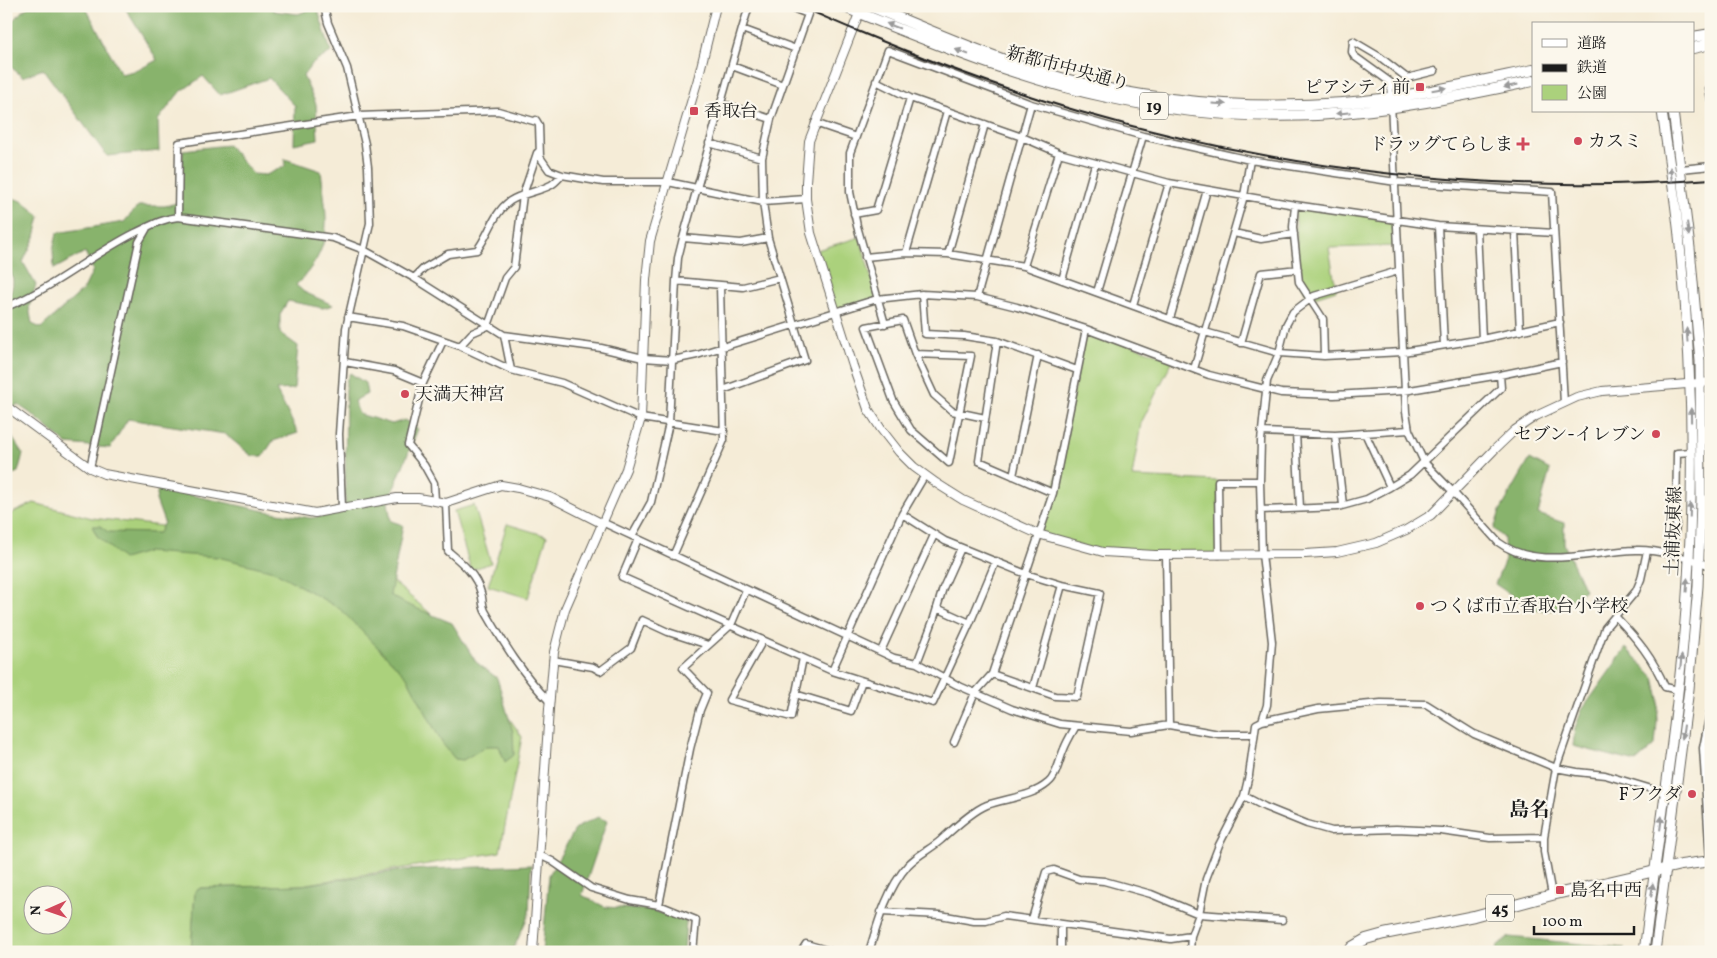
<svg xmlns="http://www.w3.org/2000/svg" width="1717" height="958" font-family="Vollkorn,'Noto Serif JP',serif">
<rect width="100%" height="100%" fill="#fbf7ec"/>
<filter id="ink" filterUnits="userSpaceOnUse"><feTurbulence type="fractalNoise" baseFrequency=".02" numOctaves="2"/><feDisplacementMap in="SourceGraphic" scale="10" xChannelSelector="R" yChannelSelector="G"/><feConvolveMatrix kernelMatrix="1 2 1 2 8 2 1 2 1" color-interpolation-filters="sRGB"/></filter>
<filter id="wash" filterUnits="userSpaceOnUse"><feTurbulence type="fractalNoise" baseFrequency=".0096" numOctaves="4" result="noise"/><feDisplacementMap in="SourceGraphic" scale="20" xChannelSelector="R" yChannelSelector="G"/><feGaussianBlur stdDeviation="1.12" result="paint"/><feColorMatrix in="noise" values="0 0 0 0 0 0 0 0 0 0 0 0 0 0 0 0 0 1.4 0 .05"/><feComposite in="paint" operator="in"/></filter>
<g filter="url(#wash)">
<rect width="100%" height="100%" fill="#f5ecd7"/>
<path fill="#abd17c" stroke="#64764c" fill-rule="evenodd" d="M1295 205 1397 220 1398 246 1329 248 1336 290 1309 299 1299 282Z
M860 237 877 299 836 312 817 250Z
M1086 329 1173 360 1141 423 1132 477 1218 481 1219 555 1103 552 1038 534 1053 493Z
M34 503 92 518 353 548 450 630 522 737 500 852 302 885 201 888 195 892 191 952H6V516ZM32 896H62V926H32Z
M474 505 491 563 471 570 454 511Z
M507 524 547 536 528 598 488 586Z"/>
<path fill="#88b36c" stroke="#526844" d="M29 6H85L121 74 138 70 157 60 124 6H272L274 11 298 14 317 7 331 52 312 64 303 76 316 104 318 139 294 144 295 106 269 78 220 95 203 76 179 93 158 120 159 151 107 156 43 69 23 77 6 63V26Z
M228 145 253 174 266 175 285 166V159L321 171C327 221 335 246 296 285L304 292 333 305 323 308 288 301 280 314V333L298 346 294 389 276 390 298 433 273 441 263 456H252L225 434 128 419 110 448 67 444 33 415 17 404 6 423V357L8 353C6 339 5 323 6 309 9 288 20 286 6 263V196L22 201 40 216 35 237 23 262 36 285 29 307 32 324 41 328 84 289 93 270 85 252 54 269 53 250 57 233 124 222 138 206H165L181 202 183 150Z
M350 373 365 383 367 394 354 401 359 414 392 424 405 420 418 429 388 503 391 521 403 525 390 595 406 604 452 623 476 662 497 678 513 732 514 755 505 762 499 746H487L463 760 455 759 442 743 407 677 340 609 274 571 218 557 147 552 123 559 97 536 92 526H100L108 532 159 533 164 522 156 500 158 488 265 511 311 518 345 512 346 381Z
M6 428 23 454 18 472 6 477Z
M1530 459 1550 470 1538 514 1564 523V544L1585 590 1555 610H1534L1495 584 1505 560 1504 538 1494 529 1500 511Z
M1626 648 1654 677 1659 699 1655 745 1636 762 1573 746 1575 728 1582 710Z
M598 817 607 821 582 895 605 907 651 910 686 921 684 952H542L549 875 576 828Z
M531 865 529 914 513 950 504 952H191L195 891 201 888 302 885 404 870Z
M1509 937 1624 948 1623 952H1496L1497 946Z"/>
</g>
<g filter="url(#ink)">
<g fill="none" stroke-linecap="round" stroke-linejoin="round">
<g stroke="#68655d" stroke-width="9">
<path id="minor" d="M324 6 328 23 347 68 365 144 368 167 370 223 346 328 339 434 342 507
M749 6 742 29 796 49
M732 66 783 85
M1435 71 1407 78 1380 57 1353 41 1352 52 1354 56 1390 82 1406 412 1409 430 1424 462 1454 493 1498 542C1537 571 1592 551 1636 550 1656 549 1692 559 1711 566
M876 81 910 98 1022 137 1059 153 1169 183 1295 205 1438 226 1554 233
M1711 86 1709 89 1711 100
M721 103 742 29
M771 119 721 103 683 238 678 258 676 281 743 287 780 278
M536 120 539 125 540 157 549 170 562 175 603 182H668L763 202 806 199
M815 123 856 137
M709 143 762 158
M1681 169 1711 166
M1295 205 1293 227 1299 282 1323 319 1324 356
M854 214 876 210 910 98
M178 217 333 238 364 250 414 278 504 335 601 348 643 358 673 360 697 355 877 299 922 294 977 297 1017 307 1086 329 1209 375 1281 393 1334 395 1404 391 1500 375 1562 362
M1438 226 1444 345
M1477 229 1482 339
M1515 231 1520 331
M1234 233 1261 239 1294 234
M683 238 741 243 768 238
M906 253 947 111
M948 254 985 124
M865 257 906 253 948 254 1024 266 1205 332 1279 353 1324 356 1403 352 1482 339 1560 322
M1024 266 1059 153
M414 278 424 268 448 254 477 250C489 235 493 213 510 201 522 193 538 192 551 185 555 183 559 178 562 175
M1062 280 1095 164
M1097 292 1143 136
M922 294 925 334 964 336 997 341 1077 370
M977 297 1031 104
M1133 305 1169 183
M6 307C52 289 91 255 135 233 150 226 161 219 178 217L179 143 359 116 498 111 537 122
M348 317 403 326 426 334 460 346 511 370 562 383 641 418 724 431
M1170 319 1207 190
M903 320 915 354 971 356 949 463 911 430 893 400 866 327Z
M885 324 857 226 850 192V153L888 50 1031 104 1143 136 1250 160 1396 182 1552 192 1564 403
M504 335 511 370
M997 341 979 461 1053 493
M1241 343 1261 273 1298 269
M460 346 472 333 488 326 505 278 514 267 523 195 537 153 539 151
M915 354 934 395 952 411 985 418
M345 362 394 371 423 383
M1194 369 1244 196 1250 160
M723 390 805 360 768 238 763 202 762 158 771 119 808 14 787 6
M1261 432 1335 435 1409 430
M1296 433 1300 508
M1365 433 1390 487
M1335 435 1343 505
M90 468 139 242 147 228
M1013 476 1038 355
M435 501 434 483 424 465 408 445 423 383 443 341
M446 503 448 551C462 563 476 574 481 593 483 599 482 605 485 611 504 644 523 675 549 701
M1261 510 1338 507 1367 499 1390 487 1410 475 1501 388 1500 375
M902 514 945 541 1026 574 1062 585 1100 593 1077 697 1055 696 992 674
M602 522 894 658 917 663 957 685 1012 709 1060 724 1131 731 1169 725 1219 734H1254
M632 536 651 502 669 423 676 281
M638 539 622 577 832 671 933 703 970 623 996 561
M1166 555 1169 725
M1219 555 1218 481H1260
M1672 555 1676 526 1677 453 1691 452
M673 556 724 440 720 286
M937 608 970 623
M1616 617C1637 639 1653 658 1665 687L1678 690
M763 640 729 700 791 717 803 658
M881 651 934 535
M553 660 593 667 600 671 631 648 642 620 668 632 708 645
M917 663 933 621 943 588 961 548
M832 671 902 514 925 475
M1033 688 1062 585
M795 694 851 711 862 681
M1262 721 1318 709 1381 703 1426 704 1474 734 1556 768 1577 772 1605 775 1665 793
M954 742 975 693 992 674 1053 493 1086 329
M1244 796 1265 807 1307 824 1332 831 1396 829 1441 831 1490 838 1544 837
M539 855 552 861 591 888 630 900 659 905 696 920 693 952
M1710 861 1703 748 1711 708
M1552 895 1544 852V837L1556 768 1605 628 1636 591 1641 579 1647 551
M659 905 690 749 700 710 707 693 683 668 731 625 746 590
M881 912 940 915 974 921H986L1004 916 1171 939 1191 936
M1032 919 1046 872 1054 870 1079 879 1104 881 1151 894 1199 914 1282 920
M801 952 806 944 833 952
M869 952C878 922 887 889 908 865 917 855 931 849 941 840 953 829 972 811 987 805 1006 798 1032 797 1048 783 1057 776 1059 760 1064 749 1067 741 1072 733 1076 726
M1061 952V924
M1190 952 1191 936 1199 914 1206 879 1219 845 1244 796 1249 775 1256 724 1262 721 1267 705 1272 642 1262 554 1260 481 1261 441 1267 381 1279 353 1286 325 1293 312 1314 296 1398 271"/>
</g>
<g stroke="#68655d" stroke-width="10">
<path id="tertiary" d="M862 6 809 141 806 182V199L811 233 853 366 868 409 881 429 899 452 914 467 936 483 963 500 1038 534 1103 552 1155 555 1305 554 1337 552 1376 543 1406 530 1431 515 1494 450 1515 430 1536 416 1577 397 1602 391 1711 382
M6 406 90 468 104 474 315 513 397 498H418L446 503 501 485 518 488 550 497 601 523
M1701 500 1711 499
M533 952 549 709 554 652 565 609 626 469 641 418 646 280 650 241 698 79 716 6"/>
</g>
<g stroke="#68655d" stroke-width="11">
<path id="secondary" d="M1644 952C1660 821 1683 691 1689 560 1694 455 1691 350 1680 246 1676 201 1668 156 1662 111
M1655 952 1689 689 1698 586 1701 500 1700 361 1690 248 1673 111"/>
</g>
<g stroke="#68655d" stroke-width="12">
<path id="primary" d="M842 6C928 41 1016 78 1107 97 1175 112 1247 118 1317 115 1390 111 1462 96 1533 81
M870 6C934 32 998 61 1065 79 1156 102 1250 110 1343 103 1407 98 1471 83 1533 70
M1693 37 1711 34
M1693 48 1711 44
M1349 952 1352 947 1366 939 1384 934 1474 916 1552 895 1681 865 1711 861"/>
</g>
<use href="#minor" stroke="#fff" stroke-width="6"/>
<use href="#tertiary" stroke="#fff" stroke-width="8"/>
<use href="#secondary" stroke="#fff" stroke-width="9"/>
<use href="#primary" stroke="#fff" stroke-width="10"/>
<path stroke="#1c1c1c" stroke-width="2" d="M799 6C819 14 839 24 860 32 932 62 1006 90 1081 112 1284 171 1500 196 1711 179"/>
</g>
<defs><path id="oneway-solid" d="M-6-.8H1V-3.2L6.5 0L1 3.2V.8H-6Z" transform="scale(1.25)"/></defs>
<g fill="#999">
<use href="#oneway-solid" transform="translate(893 26) rotate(-159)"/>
<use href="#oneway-solid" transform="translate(962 52) rotate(-159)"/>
<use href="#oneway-solid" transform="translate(1511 86) rotate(168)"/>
<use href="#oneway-solid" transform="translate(1439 89) rotate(-10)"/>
<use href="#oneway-solid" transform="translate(1219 104) rotate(4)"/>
<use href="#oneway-solid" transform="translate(1343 113) rotate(174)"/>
<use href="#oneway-solid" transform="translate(1671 174) rotate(-98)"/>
<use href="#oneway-solid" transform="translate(1688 229) rotate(83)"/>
<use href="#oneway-solid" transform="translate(1687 335) rotate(-94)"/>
<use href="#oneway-solid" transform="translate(1691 415) rotate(-91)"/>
<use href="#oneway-solid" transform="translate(1690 510) rotate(-88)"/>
<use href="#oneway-solid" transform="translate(1687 585) rotate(-86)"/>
<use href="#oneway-solid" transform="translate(1681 662) rotate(-84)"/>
<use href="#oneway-solid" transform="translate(1683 732) rotate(98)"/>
<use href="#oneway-solid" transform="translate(1661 823) rotate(-83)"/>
<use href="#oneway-solid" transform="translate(1652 890) rotate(-83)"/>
</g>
</g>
<g fill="#d1495b" stroke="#fbf7ec" stroke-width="2">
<rect x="1415" y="82" width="10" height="10" rx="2.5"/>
<rect x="689" y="106" width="10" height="10" rx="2.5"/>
<circle cx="1578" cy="141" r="5"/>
<path d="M1520.5 136.5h5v5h5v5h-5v5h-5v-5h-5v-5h5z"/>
<circle cx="405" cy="394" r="5"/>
<circle cx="1656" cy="434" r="5"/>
<circle cx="1420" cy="606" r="5"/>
<circle cx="1692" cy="794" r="5"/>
<rect x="1555" y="885" width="10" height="10" rx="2.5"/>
</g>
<g text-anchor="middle" stroke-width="4.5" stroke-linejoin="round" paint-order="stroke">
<g fill="#fbf7ec" stroke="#5f5e5a" stroke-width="1">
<rect x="1140" y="92.5" width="28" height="27" rx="4"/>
<rect x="1486" y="894.5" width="28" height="27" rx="4"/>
</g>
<g font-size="16" font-weight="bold" fill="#1c1c1c">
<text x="1154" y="112">19</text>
<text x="1500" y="914">45</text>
</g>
<g font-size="18" fill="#1c1c1c" stroke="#fbf7ec">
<text transform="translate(1068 68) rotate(15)" y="6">新都市中央通り</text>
<text transform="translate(1673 531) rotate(-88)" y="6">土浦坂東線</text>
</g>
<g font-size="18" fill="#1c1c1c" stroke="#fbf7ec" text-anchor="start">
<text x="1410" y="93" text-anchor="end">ピアシティ前</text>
<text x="704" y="117">香取台</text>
<text x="1588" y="147">カスミ</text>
<text x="1513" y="150" text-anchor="end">ドラッグてらしま</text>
<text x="415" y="400">天満天神宮</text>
<text x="1646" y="440" text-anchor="end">セブン-イレブン</text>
<text x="1430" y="612">つくば市立香取台小学校</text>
<text x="1682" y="800" text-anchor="end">Fフクダ</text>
<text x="1570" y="896">島名中西</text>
</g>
<g font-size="20" font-weight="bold" fill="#1c1c1c" stroke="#fbf7ec">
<text x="1529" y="816">島名</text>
</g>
</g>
<rect width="1717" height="958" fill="none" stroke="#fbf7ec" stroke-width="25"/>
<rect x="1532" y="22" width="162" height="90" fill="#fbf7ec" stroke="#a29f99"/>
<rect x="1542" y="39" width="25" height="8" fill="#ffffff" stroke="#a29f99"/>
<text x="1577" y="48" font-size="15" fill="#1c1c1c">道路</text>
<rect x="1542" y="64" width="25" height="8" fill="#1c1c1c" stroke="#a29f99"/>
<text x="1577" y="72" font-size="15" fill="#1c1c1c">鉄道</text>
<rect x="1542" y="85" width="25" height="15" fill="#abd17c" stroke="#a29f99"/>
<text x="1577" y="98" font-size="15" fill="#1c1c1c">公園</text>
<g transform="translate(48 910) rotate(268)"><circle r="24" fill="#fbf7ec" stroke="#a29f99"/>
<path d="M0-4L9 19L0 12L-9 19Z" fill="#d1495b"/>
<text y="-8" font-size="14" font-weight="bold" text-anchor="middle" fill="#1c1c1c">N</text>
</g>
<path d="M1534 926v8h100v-8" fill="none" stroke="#1c1c1c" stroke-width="2.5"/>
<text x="1542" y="926" font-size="15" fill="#1c1c1c" stroke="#fbf7ec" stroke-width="4" paint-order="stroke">100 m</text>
</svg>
